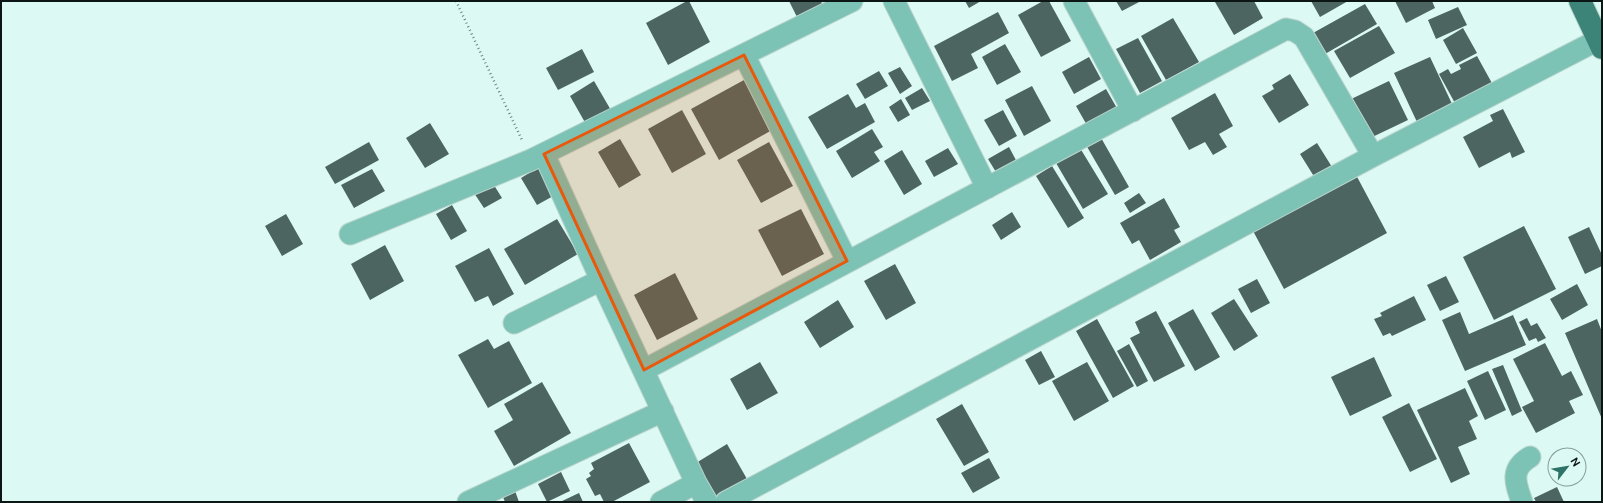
<svg xmlns="http://www.w3.org/2000/svg" width="1603" height="503" font-family="Ubuntu,sans-serif">
<rect width="100%" height="100%" fill="#dcf9f3"/>
<path fill="#4c6560" d="M687 1H689L710 42 668 65 646 23Z
M789 1H821L823 6 798 19Z
M965 1H981L969 8Z
M1043 1H1049L1071 41 1041 57 1018 15Z
M1116 1H1141L1122 11Z
M1218 1H1254L1263 18 1234 35 1215 2Z
M1311 1H1348L1320 17Z
M1395 1H1432L1435 8 1406 23Z
M1365 4 1377 24 1325 54 1313 33Z
M1458 7 1467 25 1436 39 1428 20Z
M998 12 1009 33 971 54 978 68 952 81 934 46Z
M1173 18 1199 62 1166 80 1141 36Z
M1379 26 1395 53 1350 78 1334 51Z
M1463 28 1477 53 1456 64 1443 40Z
M1138 38 1162 81 1140 93 1116 49Z
M1005 44 1021 72 997 85 982 57Z
M582 49 594 72 558 90 546 68Z
M1477 56 1493 85 1456 105 1439 74 1448 69 1451 74 1461 69 1459 65Z
M1089 57 1101 79 1074 94 1062 72Z
M1430 57 1453 106 1417 122 1394 73Z
M900 67 912 86 900 94 888 73Z
M879 71 888 86 865 99 856 84Z
M1290 74 1309 105 1279 123 1262 96 1274 89 1272 85Z
M744 80 772 130 719 160 691 109Z
M594 81 612 112 587 126 570 96Z
M1389 81 1408 120 1366 140 1347 101Z
M1032 86 1051 121 1024 136 1005 100Z
M922 88 930 101 912 110 905 98Z
M1106 89 1118 110 1088 127 1076 106Z
M1215 93 1233 126 1219 134 1227 147 1213 155 1205 142 1189 150 1171 118Z
M848 94 856 108 865 103 875 122 827 149 808 117Z
M901 99 910 115 898 122 889 107Z
M1503 109 1525 152 1512 158 1510 152 1479 168 1463 137 1493 121 1490 115Z
M682 110 706 154 672 173 648 129Z
M1003 110 1017 136 999 146 984 120Z
M430 123 449 154 425 168 406 138Z
M872 129 883 147 874 152 880 161 852 178 836 151Z
M1100 136 1129 187 1115 195 1086 145Z
M620 139 641 175 619 188 598 152Z
M369 142 379 160 335 184 325 167Z
M769 142 793 186 761 203 737 160Z
M1317 143 1332 167 1315 178 1300 154Z
M1009 147 1019 166 999 177 988 159Z
M948 148 958 164 934 177 925 161Z
M1080 148 1108 194 1083 209 1056 163Z
M902 150 922 184 904 195 884 161Z
M1052 166 1084 218 1068 228 1036 176Z
M539 167 555 195 537 205 521 178Z
M372 169 385 191 354 208 341 185Z
M1355 173 1387 233 1284 289 1252 229Z
M492 182 502 198 484 208 474 193Z
M1139 193 1146 203 1130 213 1124 203Z
M1164 198 1180 227 1174 230 1181 242 1150 260 1139 240 1132 244 1120 223Z
M452 205 467 231 451 240 436 214Z
M801 209 824 254 782 276 758 230Z
M1012 212 1021 227 1001 240 992 225Z
M286 214 303 244 282 256 265 226Z
M557 219 578 254 525 285 504 249Z
M1524 226 1556 289 1494 320 1463 257Z
M1589 227 1602 255V266L1585 274 1568 237Z
M385 245 404 281 370 300 351 264Z
M489 248 514 294 493 306 488 296 475 302 455 266Z
M895 264 916 303 886 320 864 281Z
M675 273 698 319 657 340 634 295Z
M1446 276 1459 302 1440 311 1427 285Z
M1257 279 1270 303 1251 313 1238 289Z
M1577 284 1588 305 1562 320 1550 299Z
M1414 296 1426 320 1392 336 1390 333 1383 336 1374 319 1382 316 1380 313Z
M1234 299 1258 336 1234 351 1211 313Z
M838 300 854 327 820 348 804 322Z
M1193 309 1220 357 1195 371 1168 323Z
M1156 311 1185 366 1154 382 1130 338 1140 333 1135 322Z
M1460 312 1469 334 1513 315 1526 345 1465 371 1442 320Z
M1527 318 1531 326 1537 323 1546 338 1538 342 1536 338 1529 341 1519 322Z
M1097 319 1134 386 1113 398 1076 331Z
M1597 319 1602 332V419L1565 333Z
M488 339 494 349 509 341 532 383 488 408 458 355Z
M1545 343 1562 376 1571 371 1583 395 1569 401 1575 413 1536 433 1522 407 1534 401 1513 359Z
M1129 344 1148 381 1137 387 1117 351Z
M1041 351 1055 377 1039 385 1025 360Z
M1374 357 1392 396 1350 416 1331 377Z
M760 362 778 393 747 410 730 379Z
M1087 362 1109 401 1074 421 1052 381Z
M1503 365 1522 411 1512 416 1492 369Z
M1488 371 1506 410 1485 420 1467 381Z
M542 382 571 433 514 466 494 431 513 420 504 404Z
M1465 388 1478 416 1469 421 1477 439 1458 447 1470 474 1451 483 1417 410Z
M1409 403 1437 459 1410 472 1382 417Z
M962 404 989 452 964 466 936 419Z
M629 443 650 482 612 502H604L600 494 595 496 586 479 591 476 589 473 594 469 591 463Z
M727 444 747 479 716 497 696 463Z
M989 458 1000 478 973 493 961 473Z
M561 472 570 491 547 502 538 484Z
M1557 487 1564 502H1536L1534 498Z
M514 488 519 502H505L501 492Z
M579 493 583 502H560Z"/>
<g fill="none" stroke-linecap="round" stroke-linejoin="round">
<g stroke="#bbd5cf" stroke-width="23">
<path id="minor" d="M894 1 987 188
M1074 1 1133 111
M744 55 847 261
M544 154 601 280
M350 234 531 160 852 1
M514 323 601 280 696 483 707 502
M644 370 1286 29 1295 31 1304 37 1373 156
M468 502 663 411
M661 502 696 483
M726 502 1373 156 1598 40
M1522 502C1515 482 1510 469 1530 457"/>
</g>
<g stroke="#bbd5cf" stroke-width="24">
<path id="trunk" d="M1580 1 1602 48"/>
</g>
<path stroke="#718581" stroke-width="2.5" stroke-dasharray="1 3" stroke-linecap="butt" d="M456 1 522 140"/>
<use href="#minor" stroke="#7dc3b5" stroke-width="21"/>
<use href="#trunk" stroke="#3d8478" stroke-width="22"/>
</g>
<path fill="#e8590c" fill-opacity="0.2" stroke="#e8590c" stroke-width="3" stroke-linejoin="round" d="M744 55 847 261 644 370 544 154Z"/>
<rect width="1603" height="503" fill="none" stroke="#0c1614" stroke-width="4"/>
<g transform="translate(1567 467) rotate(59)"><circle r="19" fill="#dcf9f3" stroke="#899e9a"/>
<path d="M0-3L7 15L0 10L-7 15Z" fill="#2e7367"/>
<text y="-6" font-size="11" font-weight="bold" text-anchor="middle" fill="#0c1614">N</text>
</g>
</svg>
